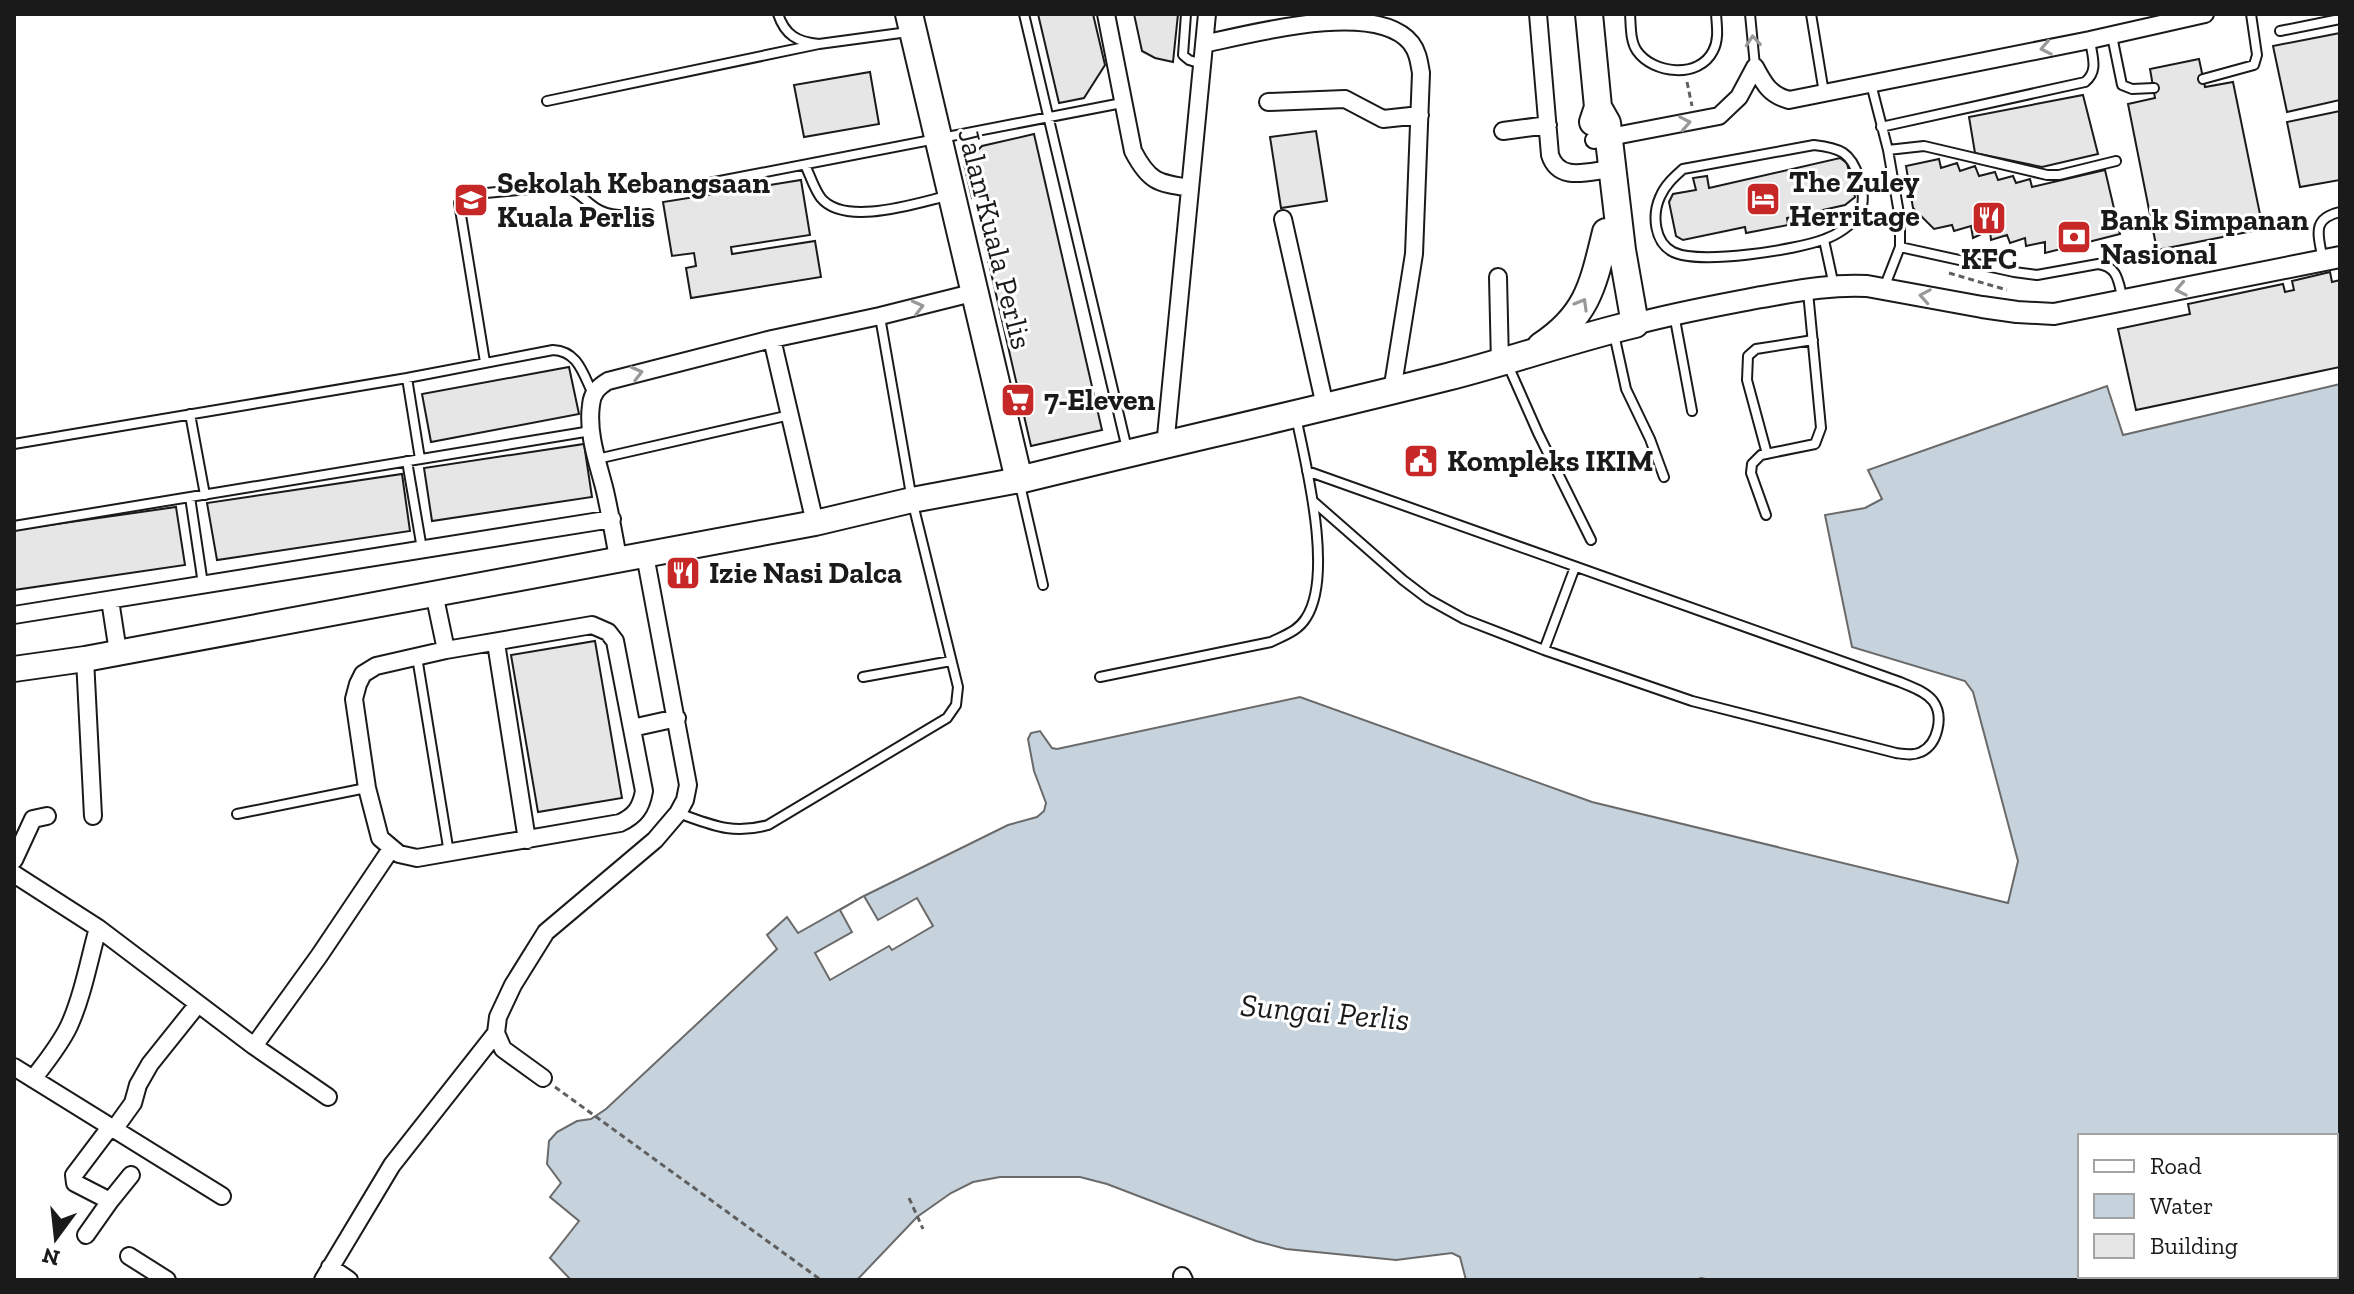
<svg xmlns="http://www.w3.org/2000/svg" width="2354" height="1294" font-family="'Zilla Slab',serif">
<rect width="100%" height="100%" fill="#fff"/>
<path fill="#c6d2dc" stroke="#6a6a6a" stroke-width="2" fill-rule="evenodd" d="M2340 384V1280H1711L1701 1278 1696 1280H1466L1460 1257 1452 1253 1396 1260 1286 1249 1256 1241 1107 1184 1080 1177H1000L973 1182 951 1193 917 1217 857 1280H571L550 1258 579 1221 550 1197 561 1183 547 1164 549 1141 557 1132 577 1121 591 1119 606 1109 777 949 767 935 787 917 798 933 864 896 1008 825 1037 817 1044 811 1046 803 1034 771 1028 739 1031 733 1040 731 1052 748 1057 749 1300 697 1592 802 2008 903 2018 861 1973 692 1965 681 1852 647 1825 515 1865 508 1882 499 1868 470 2107 386 2123 435ZM2080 1136H2336V1276H2080Z"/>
<path fill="#fff" stroke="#6a6a6a" stroke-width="2" d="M864 896 878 920 917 898 933 926 892 950 889 946 830 980 815 953 852 932 840 910Z"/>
<path fill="#e6e6e6" stroke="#1a1a1a" stroke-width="2" d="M1038 14H1093L1105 65 1084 98 1059 103Z
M1134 14H1178L1173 62 1155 58 1142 51Z
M2340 33V100L2287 112 2273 46Z
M2199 59 2205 87 2233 82 2263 229 2157 250 2128 104 2155 98 2150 69Z
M870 72 879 124 804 137 794 85Z
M2083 95 2098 154 2042 167 1975 153 1969 117Z
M2340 111V180L2300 187 2287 122Z
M1316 131 1327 201 1281 208 1270 137Z
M1034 134 1102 430 1031 446 977 212 990 209 987 195 972 198 964 164 982 146Z
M1840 158 1847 163 1855 197 1845 205 1787 218 1788 225 1746 233 1745 227 1683 240 1676 236 1669 202 1673 194 1696 190 1693 178 1707 176 1709 188Z
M1939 159 1941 168 1957 163 1960 171 1975 166 1979 176 1995 172 1998 180 2013 176 2016 183 2030 179 2032 187 2105 170 2120 234 2045 253V242L2026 246 2025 238 2010 243 2007 235 1991 240 1990 230 1973 238 1971 226 1954 231 1952 225 1934 229 1913 208 1906 166Z
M801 180 810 235 731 247 732 254 815 241 821 277 691 298 686 268 696 266 694 253 672 256 663 202Z
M2330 272 2332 282 2340 280V367L2136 410 2118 329 2190 314 2188 304 2283 284 2285 292 2294 290 2292 281Z
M569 367 579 414 431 442 422 394Z
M584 444 592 497 432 521 424 468Z
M402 474 410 531 217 560 207 503Z
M176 507 185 565 14 590V530Z
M595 641 622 798 538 812 511 655Z"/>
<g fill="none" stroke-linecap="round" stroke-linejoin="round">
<g stroke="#1a1a1a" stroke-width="12">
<path id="service" d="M778 14C785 35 797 42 819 44L908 32
M1024 14 1127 449
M1186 14 1183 55 1189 60 1202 64
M1630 14C1631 26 1630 41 1637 51 1653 74 1699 79 1713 51 1719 40 1717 27 1716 14
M1750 14 1755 66
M1811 14 1824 93
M2280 31 2340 19
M2112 36 2122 85 2132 89 2154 88
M2203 79 2254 65 2257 55 2251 14
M1871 84 1888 150 1900 219V247L1884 288
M547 101 819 44
M1881 127 2085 82C2099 71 2092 56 2090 40
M1814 145C1840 148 1851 152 1859 178 1863 188 1865 204 1859 214 1852 225 1837 235 1825 239 1797 250 1700 265 1673 252 1654 242 1652 215 1660 197 1665 185 1674 177 1683 169Z
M1888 150 1924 146 2047 175H2059L2116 161
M805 165C810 175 814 189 821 198 845 227 917 203 947 196
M704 184 1122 103
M1824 240 1834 286
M1900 247 2014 272 2037 275 2098 264C2119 267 2118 282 2123 300
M2323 261C2319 236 2310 219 2340 212
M1674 314 1692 411
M1614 334 1626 389 1650 439 1664 477
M485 362 459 203 461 198 465 195 562 186C579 191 582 199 596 208 611 218 632 215 649 214
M1507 363 1538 433 1591 540
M407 378 420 459
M190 414 205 495
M14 444 407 378 553 350C578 351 583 374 593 394
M1767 454 1747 380 1748 356 1756 349 1813 340
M597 459 790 415
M407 461 422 549
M1307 471 1900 682C1911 687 1925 691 1933 701 1944 716 1938 744 1921 752 1913 756 1904 754 1896 753L1692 701 1544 650 1464 619 1428 599 1403 580 1314 502
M1020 485 1043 585
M190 497 203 584
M1766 515 1751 473 1752 464 1761 455 1815 444 1821 428 1808 292
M14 526 591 431
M1544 650 1575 567
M417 657 449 853
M863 677 951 661
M1100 677 1271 642C1285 635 1298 631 1306 618 1334 575 1306 465 1296 417
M678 813C712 825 732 835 768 825L947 718 956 705 958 687 912 500 880 317
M237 814 366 788"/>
</g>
<g stroke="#1a1a1a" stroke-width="20">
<path id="minor" d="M1106 14 1133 151C1149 182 1158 183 1190 188
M1538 14 1550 155C1559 183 1589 171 1612 169
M1204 44C1254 33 1376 0 1411 43 1418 52 1419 62 1421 73L1414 254 1392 391
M1755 67C1764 84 1770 95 1789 100L2090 40 2205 14
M1268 102 1345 99 1383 119 1420 115
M1503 131 1548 125
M1594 140 1719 116 1739 97 1755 67
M1283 219 1325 406
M1498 277 1500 363
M772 339 815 523
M1165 447 1207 14
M618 558C614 536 610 513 605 491 598 463 587 434 591 405 592 393 598 387 608 381L772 339 880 316 976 292
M434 593 446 650
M110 600 118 652
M14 615 612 519
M592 625 608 632 615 641 644 791C641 808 635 816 620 823L417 858 399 854 380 838 367 788 354 699 358 684 363 674 376 666 446 650Z
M496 643 527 840
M85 659 93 816
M632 728 677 718
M14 860 33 819 47 816
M14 874 98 928 254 1046 328 1097
M254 1046 319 956 391 849
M14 1067 222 1196
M543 1078 503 1049 496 1033 498 1017 513 985 546 932 655 840 678 813 685 800 688 785 645 555
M33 1079C46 1062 60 1045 69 1026 83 995 89 960 98 928
M115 1128 133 1103 138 1085 150 1064 198 1004
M110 1201 131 1175
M86 1235 110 1201 75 1183 74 1175 111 1126
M129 1256 167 1280
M330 1267 349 1280
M1182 1276 1184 1280
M323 1280 392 1165 496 1033"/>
</g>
<g stroke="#1a1a1a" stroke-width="24">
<path id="tertiary" d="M1635 324C1675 313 1715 306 1756 298 1792 292 1829 284 1867 286L1982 307 2017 312 2054 314 2340 257"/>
</g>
<g stroke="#1a1a1a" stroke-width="28">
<path id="secondary" d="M14 669 85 659 815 523 912 500 1019 480"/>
</g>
<g stroke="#1a1a1a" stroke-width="30">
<path id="primary" d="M909 14 1019 480C1161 445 1304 413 1447 377 1510 361 1572 339 1635 324L1622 250 1607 123 1598 107
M1589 14 1598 107 1593 122
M1541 346C1588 315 1593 285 1606 232"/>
</g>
<path stroke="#5f5f5f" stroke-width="3" stroke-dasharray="6 4" stroke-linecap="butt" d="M1687 82 1692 106
M1949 273 2007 290
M555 1087 821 1280
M909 1198 923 1229"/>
<use href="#service" stroke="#fff" stroke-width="8"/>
<use href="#minor" stroke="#fff" stroke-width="16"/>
<use href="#tertiary" stroke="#fff" stroke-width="20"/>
<use href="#secondary" stroke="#fff" stroke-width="24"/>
<use href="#primary" stroke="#fff" stroke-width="26"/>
</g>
<defs><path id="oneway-chevron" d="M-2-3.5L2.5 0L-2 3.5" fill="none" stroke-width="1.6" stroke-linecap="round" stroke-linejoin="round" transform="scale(2)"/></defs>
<g stroke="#989898">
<use href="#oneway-chevron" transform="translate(1753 41) rotate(-95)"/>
<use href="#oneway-chevron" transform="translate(2046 48) rotate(169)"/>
<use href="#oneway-chevron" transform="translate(1685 123) rotate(-11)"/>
<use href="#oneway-chevron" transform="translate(2181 289) rotate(169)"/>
<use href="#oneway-chevron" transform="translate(1925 296) rotate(-170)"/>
<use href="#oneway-chevron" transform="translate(1582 304) rotate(-60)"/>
<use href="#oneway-chevron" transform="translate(918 307) rotate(-14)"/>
<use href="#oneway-chevron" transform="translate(637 373) rotate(-14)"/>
</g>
<defs>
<g id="hotel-square" transform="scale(1.8)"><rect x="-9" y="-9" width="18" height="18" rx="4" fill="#c62828" stroke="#fff"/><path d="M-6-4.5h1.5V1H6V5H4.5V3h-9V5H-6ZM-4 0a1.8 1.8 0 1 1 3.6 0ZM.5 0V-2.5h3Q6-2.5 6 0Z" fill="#fff"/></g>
<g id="school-square" transform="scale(1.8)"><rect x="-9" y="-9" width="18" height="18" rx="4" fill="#c62828" stroke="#fff"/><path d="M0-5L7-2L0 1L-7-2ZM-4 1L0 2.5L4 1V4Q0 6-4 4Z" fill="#fff"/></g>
<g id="restaurant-square" transform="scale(1.8)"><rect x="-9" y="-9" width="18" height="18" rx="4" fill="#c62828" stroke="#fff"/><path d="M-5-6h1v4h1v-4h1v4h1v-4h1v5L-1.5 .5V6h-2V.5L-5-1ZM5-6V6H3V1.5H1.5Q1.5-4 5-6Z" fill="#fff"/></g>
<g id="bank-square" transform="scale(1.8)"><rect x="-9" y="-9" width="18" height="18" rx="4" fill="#c62828" stroke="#fff"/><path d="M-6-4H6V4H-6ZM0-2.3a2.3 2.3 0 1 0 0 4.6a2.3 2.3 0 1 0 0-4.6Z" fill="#fff"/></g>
<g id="supermarket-square" transform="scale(1.8)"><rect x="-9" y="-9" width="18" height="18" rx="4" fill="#c62828" stroke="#fff"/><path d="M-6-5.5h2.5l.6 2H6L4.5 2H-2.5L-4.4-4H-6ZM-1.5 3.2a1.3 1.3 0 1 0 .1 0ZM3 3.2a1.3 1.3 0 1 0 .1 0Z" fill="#fff"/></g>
<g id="civic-square" transform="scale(1.8)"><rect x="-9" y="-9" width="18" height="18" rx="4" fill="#c62828" stroke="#fff"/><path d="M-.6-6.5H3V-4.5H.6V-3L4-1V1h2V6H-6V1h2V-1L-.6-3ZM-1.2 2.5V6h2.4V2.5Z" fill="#fff"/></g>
</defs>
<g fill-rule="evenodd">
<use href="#hotel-square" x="1763" y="199"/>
<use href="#school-square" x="471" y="200"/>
<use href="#restaurant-square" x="1989" y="218"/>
<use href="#bank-square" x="2074" y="237"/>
<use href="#supermarket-square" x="1018" y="400"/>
<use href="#civic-square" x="1421" y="461"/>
<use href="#restaurant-square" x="683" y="573"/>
</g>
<g text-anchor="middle" stroke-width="6" stroke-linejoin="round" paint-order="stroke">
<g font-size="30" font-weight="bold" fill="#1a1a1a" stroke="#fff" text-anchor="start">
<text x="1789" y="192">The Zuley<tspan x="1789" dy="34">Herritage</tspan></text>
<text x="497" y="193">Sekolah Kebangsaan<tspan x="497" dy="34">Kuala Perlis</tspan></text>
<text x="2100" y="230">Bank Simpanan<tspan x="2100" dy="34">Nasional</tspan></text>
<text x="1989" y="269" text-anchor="middle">KFC</text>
<text x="1044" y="410">7-Eleven</text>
<text x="1447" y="471">Kompleks IKIM</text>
<text x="709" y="583">Izie Nasi Dalca</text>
</g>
<g font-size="30" fill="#1a1a1a" stroke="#fff">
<text transform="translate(995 239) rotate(76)" y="10">Jalan Kuala Perlis</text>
</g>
<g font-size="32" font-style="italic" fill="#1a1a1a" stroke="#fff">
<text transform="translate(1325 1012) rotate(5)" y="11">Sungai Perlis</text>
</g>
</g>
<rect width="2354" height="1294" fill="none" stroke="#1a1a1a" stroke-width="32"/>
<rect x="2078" y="1134" width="260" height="144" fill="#ffffff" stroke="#a3a3a3" stroke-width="2"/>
<rect x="2094" y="1160" width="40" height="12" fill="#ffffff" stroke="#a3a3a3" stroke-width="2"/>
<text x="2150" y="1174" font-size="24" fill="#1a1a1a">Road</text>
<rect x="2094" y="1194" width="40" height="24" fill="#c6d2dc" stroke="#a3a3a3" stroke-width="2"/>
<text x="2150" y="1214" font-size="24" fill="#1a1a1a">Water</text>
<rect x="2094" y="1234" width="40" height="24" fill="#e6e6e6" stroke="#a3a3a3" stroke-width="2"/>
<text x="2150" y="1254" font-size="24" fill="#1a1a1a">Building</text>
<g transform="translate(56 1238) rotate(195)" stroke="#ffffff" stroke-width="6" paint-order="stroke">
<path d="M0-6L14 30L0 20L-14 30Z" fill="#1a1a1a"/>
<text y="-12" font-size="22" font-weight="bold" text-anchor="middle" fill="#1a1a1a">N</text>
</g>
</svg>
